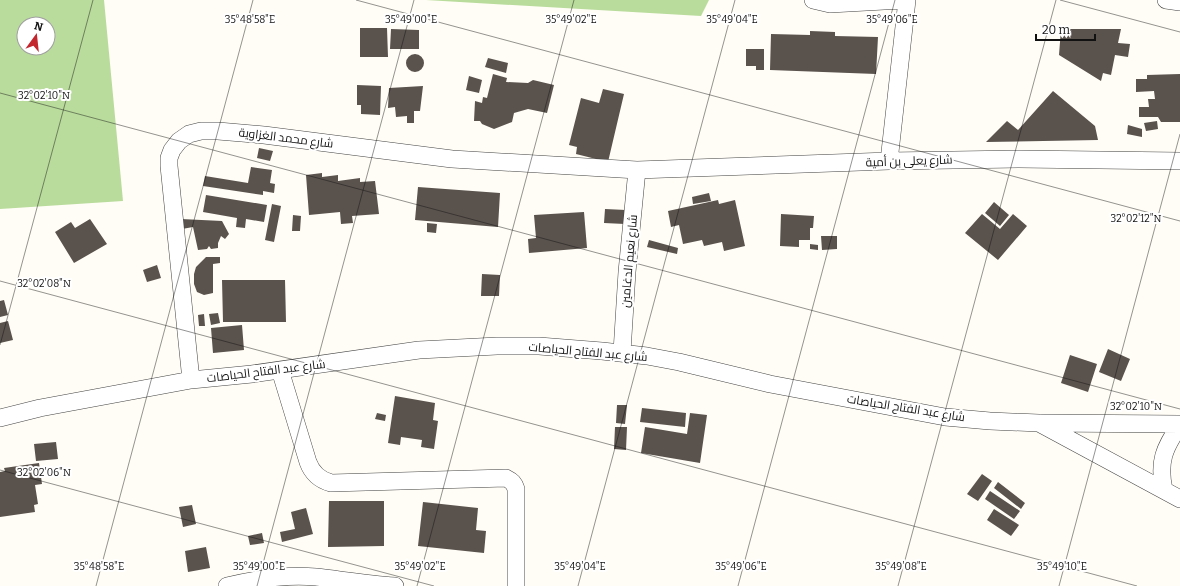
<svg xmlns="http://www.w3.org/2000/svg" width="1180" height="586" font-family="Bitter,Cairo,serif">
<rect width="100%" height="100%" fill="#fffdf5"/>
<path fill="#b9dc9c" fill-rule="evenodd" d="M0 0H104L123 201 0 209ZM24 24H48V48H24Z
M426 0H709L701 16Z"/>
<path fill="#5a524d" d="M360 28H387L388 57H360Z
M391 29 419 30V49H390Z
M1061 29H1121L1118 43 1130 44 1128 57 1115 55 1111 75 1103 73 1101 81 1059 55Z
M810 31 835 32V36L878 37 876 74 770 70 771 34 810 35Z
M746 49H764V70H756V66H746Z
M406 63a9 9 0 1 1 18 0a9 9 0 1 1-18 0Z
M488 58 508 63 506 73 485 67Z
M493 74 507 78 506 82 528 83 533 80 554 85 547 113 528 109 514 113 512 122 494 129 482 124 480 121H474L475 101 482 103 483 97 487 98Z
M1180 74V122H1161L1158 117H1139V107H1149L1148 99H1155L1154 91 1136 92V79H1147V75Z
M469 76 482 80 479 93 466 90Z
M357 85 381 86 380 115 361 114V105H357Z
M423 86 420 111H414V123H407V116L396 117 395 107 388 108 389 88Z
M603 89 624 94 608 162 576 154 577 147 569 145 581 98 599 103Z
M1053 91 1095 126 1098 140 986 142 1007 121 1018 130Z
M1157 121 1158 129 1146 131 1144 123Z
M1128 125 1142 129V137L1127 134Z
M259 148 273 151 270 161 257 158Z
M251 167 272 170 270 183 275 184 274 193 263 191V195L203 186 205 176 248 183Z
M322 173V177L338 175V181L360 178V182L375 181 379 214 352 216 353 223 341 224 340 212 309 215 306 175Z
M418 187 500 193 498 227 415 220Z
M709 193 711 201 693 204 692 197Z
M206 195 267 205 264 222 246 219 245 228 236 227 237 218 203 212Z
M718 200 719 204 735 200 745 246 724 251 722 242 704 246 702 240 683 244 679 225 671 227 668 211Z
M994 202 1009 215 1000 226 985 213Z
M272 204 281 206 274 242 265 240Z
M605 209 626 210 625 224 604 223Z
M584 212 587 248 529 253 528 239 536 238 534 215Z
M781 214 814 216 813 228H810V240H799V247L780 246Z
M982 214 1000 229 1013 214 1027 226 998 260 965 233Z
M293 215 301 216 300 231H292Z
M90 219 107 244 74 263 55 232 71 222 75 228Z
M181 219 222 221 229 234 225 239 221 236 218 243V248L211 249 209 246 207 249 198 250 193 227 182 229Z
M427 223 437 224 436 233 427 232Z
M821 236H837V249L822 250Z
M649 240 678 248 677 254 647 247Z
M810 244 818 245V250L810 249Z
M206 257H220V263L213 264V293L204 295 197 292 194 284V274L196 267Z
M157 265 161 278 147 282 143 270Z
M482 274 500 275 499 296H481Z
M222 280H285L286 322H223Z
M4 300 8 315 0 317V301Z
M218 313 220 323 211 325 209 314Z
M204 314 205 326H199L198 315Z
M8 321 13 340 0 343V323Z
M242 325 244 350 213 353 211 328Z
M1108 349 1130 359 1121 381 1099 372Z
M1070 355 1097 364 1088 392 1061 383Z
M395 396 435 403 433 420 438 421 434 449 421 447 422 440 401 437 400 445 388 443Z
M617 405H627L625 424 616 423Z
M642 408 686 413 685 427 640 422Z
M377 413 386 415 385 421 375 419Z
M690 413 707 415 700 463 641 453 645 427 687 434Z
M615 427H627L626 450 614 449Z
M56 442 58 459 36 461 34 444Z
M39 463 42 484 35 485 38 504 34 505 35 512 0 517V472L5 471 4 468Z
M982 474 992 481 978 501 967 494Z
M998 482 1025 503 1021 509 994 488Z
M990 491 1020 511 1014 519 985 499Z
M329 501H384V546L328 547Z
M423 502 478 508 476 530 486 531 484 553 418 546Z
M192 505 196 524 183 527 179 507Z
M306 508 313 534 282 542 280 532 295 529 291 512Z
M994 509 1019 525 1011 536 987 520Z
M262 533 264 543 250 545 248 536Z
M206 547 210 568 188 572 185 551Z"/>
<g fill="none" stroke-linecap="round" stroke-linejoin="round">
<g stroke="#444" stroke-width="18">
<path id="street" d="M813 0 830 4 902 0
M1166 0 1180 2
M889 161 907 0
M622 352 627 272 637 170
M280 370 308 462C312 473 320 480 331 483L506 478C512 481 514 483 516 489V586
M191 380 169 166V158L172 150 179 141 189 134 201 131H218L264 135 452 159 637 170 889 161 1019 159 1180 161
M0 418 40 408 191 380 252 374 419 350 497 346H539L602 351 647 356 679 362 770 384 945 417 990 421 1039 423 1180 499
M1041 423 1180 424
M1164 490C1158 462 1164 448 1180 425
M227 586C256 579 286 574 316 577 342 580 368 584 395 586"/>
</g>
<use href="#street" stroke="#fff" stroke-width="17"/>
</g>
<path fill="none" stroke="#111" stroke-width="1" stroke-opacity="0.45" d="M356 0 1180 221M1060 0 1180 32M0 93 1180 409M0 281 1137 586M0 345 93 0M0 470 434 586M96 586 253 0M257 586 414 0M417 586 574 0M578 586 735 0M738 586 895 0M898 586 1056 0M1059 586 1180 134"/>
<g text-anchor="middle" stroke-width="4" stroke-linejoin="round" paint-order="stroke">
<g font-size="12" fill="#111" stroke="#fff">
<text transform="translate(286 138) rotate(7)" y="4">شارع محمد الغزاوية</text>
<text transform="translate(909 161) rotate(-2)" y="4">شارع يعلى بن أمية</text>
<text transform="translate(629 261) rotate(-85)" y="4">شارع نعيم الدغامين</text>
<text transform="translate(588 352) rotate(5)" y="4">شارع عبد الفتاح الحياصات</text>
<text transform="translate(266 371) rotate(-7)" y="4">شارع عبد الفتاح الحياصات</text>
<text transform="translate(906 408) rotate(9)" y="4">شارع عبد الفتاح الحياصات</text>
</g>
</g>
<g font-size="10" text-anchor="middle" fill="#111" stroke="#fff" stroke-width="4" stroke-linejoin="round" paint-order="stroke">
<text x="250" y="23">35°48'58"E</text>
<text x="411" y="23">35°49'00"E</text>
<text x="571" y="23">35°49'02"E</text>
<text x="732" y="23">35°49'04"E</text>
<text x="892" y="23">35°49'06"E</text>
<text x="44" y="99">32°02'10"N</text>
<text x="1136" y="222">32°02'12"N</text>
<text x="44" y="287">32°02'08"N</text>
<text x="1136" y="410">32°02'10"N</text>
<text x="44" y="476">32°02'06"N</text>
<text x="99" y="570">35°48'58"E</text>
<text x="259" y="570">35°49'00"E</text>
<text x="420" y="570">35°49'02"E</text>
<text x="580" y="570">35°49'04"E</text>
<text x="741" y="570">35°49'06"E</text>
<text x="901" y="570">35°49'08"E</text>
<text x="1062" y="570">35°49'10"E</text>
</g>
<g transform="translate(36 36) rotate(15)"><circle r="19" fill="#ffffff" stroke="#a0a0a0"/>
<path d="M0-3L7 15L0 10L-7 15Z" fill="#c4262e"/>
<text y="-6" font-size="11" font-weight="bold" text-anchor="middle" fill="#111111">N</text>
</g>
<path d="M1036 34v6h59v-6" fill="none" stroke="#111111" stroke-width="2"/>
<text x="1042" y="34" font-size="12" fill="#111111" stroke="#ffffff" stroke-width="3" paint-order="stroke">20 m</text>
</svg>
